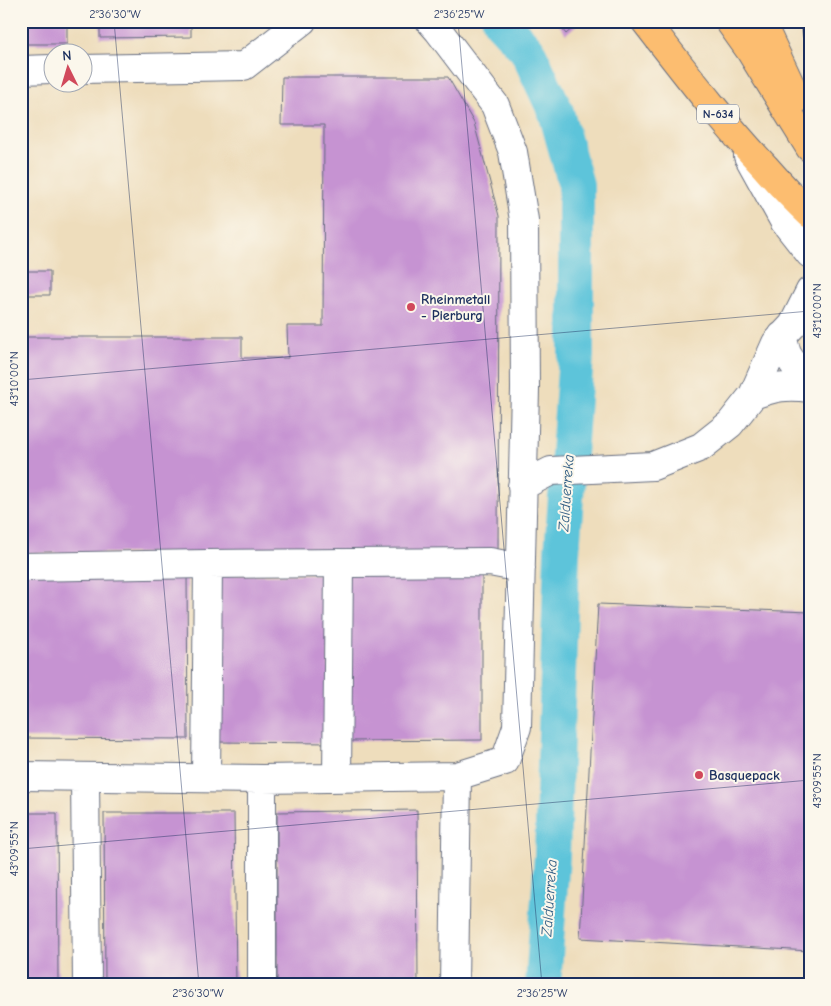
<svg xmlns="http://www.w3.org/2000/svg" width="831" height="1006" font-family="'Comic Neue',sans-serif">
<rect width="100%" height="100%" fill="#fbf7ec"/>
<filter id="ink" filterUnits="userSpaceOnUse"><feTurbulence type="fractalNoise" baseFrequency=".02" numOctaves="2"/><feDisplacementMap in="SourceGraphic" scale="10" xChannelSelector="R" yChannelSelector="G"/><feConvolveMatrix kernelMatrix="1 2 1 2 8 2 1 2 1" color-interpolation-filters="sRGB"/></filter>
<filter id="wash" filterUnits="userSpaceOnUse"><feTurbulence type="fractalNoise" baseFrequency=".0096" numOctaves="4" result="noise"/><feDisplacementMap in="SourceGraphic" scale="20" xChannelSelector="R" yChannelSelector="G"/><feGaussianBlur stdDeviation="1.12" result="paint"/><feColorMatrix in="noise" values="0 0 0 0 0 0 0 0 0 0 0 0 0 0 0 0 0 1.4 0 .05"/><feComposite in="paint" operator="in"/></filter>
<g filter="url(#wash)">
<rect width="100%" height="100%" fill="#eeddbc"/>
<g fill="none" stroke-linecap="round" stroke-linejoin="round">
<path stroke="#5dc4da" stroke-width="36" d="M500 21 527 50 556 112 576 185V356L562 553 552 856 543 985"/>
</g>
<g id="blocks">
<path fill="#c693d2" d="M23 21H67V44H23Z
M100 21H191V37L100 38Z
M556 21H581L566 34Z
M282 77H448L474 123 499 216 498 554 21 553V337H242V358H288L287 326H323L324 125H281Z
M21 271H50V295H21Z
M482 565V740L343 741 345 566Z
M21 572H187L188 739 21 738Z
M327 574 330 743 217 742 215 575Z
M598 604 810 612V951L580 938Z
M417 810 418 985H277V812Z
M21 813H57L58 985H21Z
M104 813H234L236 985H105Z"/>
</g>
</g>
<g filter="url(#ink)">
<use href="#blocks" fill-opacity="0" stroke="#656c7f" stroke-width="1"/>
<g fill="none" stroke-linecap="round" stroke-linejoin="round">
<g stroke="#656c7f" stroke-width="30">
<path id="minor" d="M430 21 438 30 495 105 513 152 524 220 525 389 517 727 505 761 457 776
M82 69 244 66 302 21
M21 70 52 69
M748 156 784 221 810 254
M782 336 787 354 797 369 810 383
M753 395C776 387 785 385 810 388
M522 486 551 471 653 466 701 447 730 424 753 395 776 343 793 325 810 291
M208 564 490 562 521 568
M21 567 208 564 206 778
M21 776 262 779V985
M85 777 87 985
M337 778 339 563
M262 779 457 776 454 985"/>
</g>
<g stroke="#656c7f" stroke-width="30">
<path id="highway" d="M645 21C684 71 722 121 765 167 779 183 794 199 810 214
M729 21 749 49 810 148
M758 21 768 37 797 99"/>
</g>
<use href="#minor" stroke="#fff" stroke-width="28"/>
<use href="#highway" stroke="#fcbd6f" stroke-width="28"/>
</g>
</g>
<path fill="none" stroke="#1b2f5e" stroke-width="1" stroke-opacity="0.45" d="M114 21 199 985M458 21 542 985M802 21 810 115M21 380 810 311M21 849 810 780"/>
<g fill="#d1495b" stroke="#fbf7ec" stroke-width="2">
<circle cx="411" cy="307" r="5"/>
<circle cx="699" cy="775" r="5"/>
</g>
<g text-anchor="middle" stroke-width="4" stroke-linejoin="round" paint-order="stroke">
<rect fill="#fbf7ec" stroke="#5e6b89" stroke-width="1" x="697" y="104.5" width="42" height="19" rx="4"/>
<g font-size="12" font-weight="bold" fill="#1b2f5e">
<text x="718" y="118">N-634</text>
</g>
<g font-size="14" font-weight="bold" fill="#1b2f5e" stroke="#fbf7ec" text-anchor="start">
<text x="421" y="304">Rheinmetall<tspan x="421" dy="16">- Pierburg</tspan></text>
<text x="709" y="780">Basquepack</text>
</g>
<g font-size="15" font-style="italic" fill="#2f5c83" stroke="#fbf7ec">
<text transform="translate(566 493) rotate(-86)" y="5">Zalduerreka</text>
<text transform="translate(549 898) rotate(-86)" y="5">Zalduerreka</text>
</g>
</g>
<rect width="831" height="1006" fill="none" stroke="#fbf7ec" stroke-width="55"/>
<g transform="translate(68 68) rotate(355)"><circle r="24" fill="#fbf7ec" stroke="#a1a7b3"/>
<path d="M0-4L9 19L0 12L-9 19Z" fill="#d1495b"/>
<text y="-8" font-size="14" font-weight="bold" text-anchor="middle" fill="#1b2f5e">N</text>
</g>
<rect x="28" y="28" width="776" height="950" fill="none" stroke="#1b2f5e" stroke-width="2"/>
<g font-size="12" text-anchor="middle" fill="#1b2f5e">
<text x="115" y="18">2°36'30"W</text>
<text x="459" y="18">2°36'25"W</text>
<text transform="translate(817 311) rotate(-90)" y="4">43°10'00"N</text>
<text transform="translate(14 379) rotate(-90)" y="4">43°10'00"N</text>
<text transform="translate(817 781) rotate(-90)" y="4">43°09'55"N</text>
<text transform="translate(14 849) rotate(-90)" y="4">43°09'55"N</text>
<text x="198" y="997">2°36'30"W</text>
<text x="542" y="997">2°36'25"W</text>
</g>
</svg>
